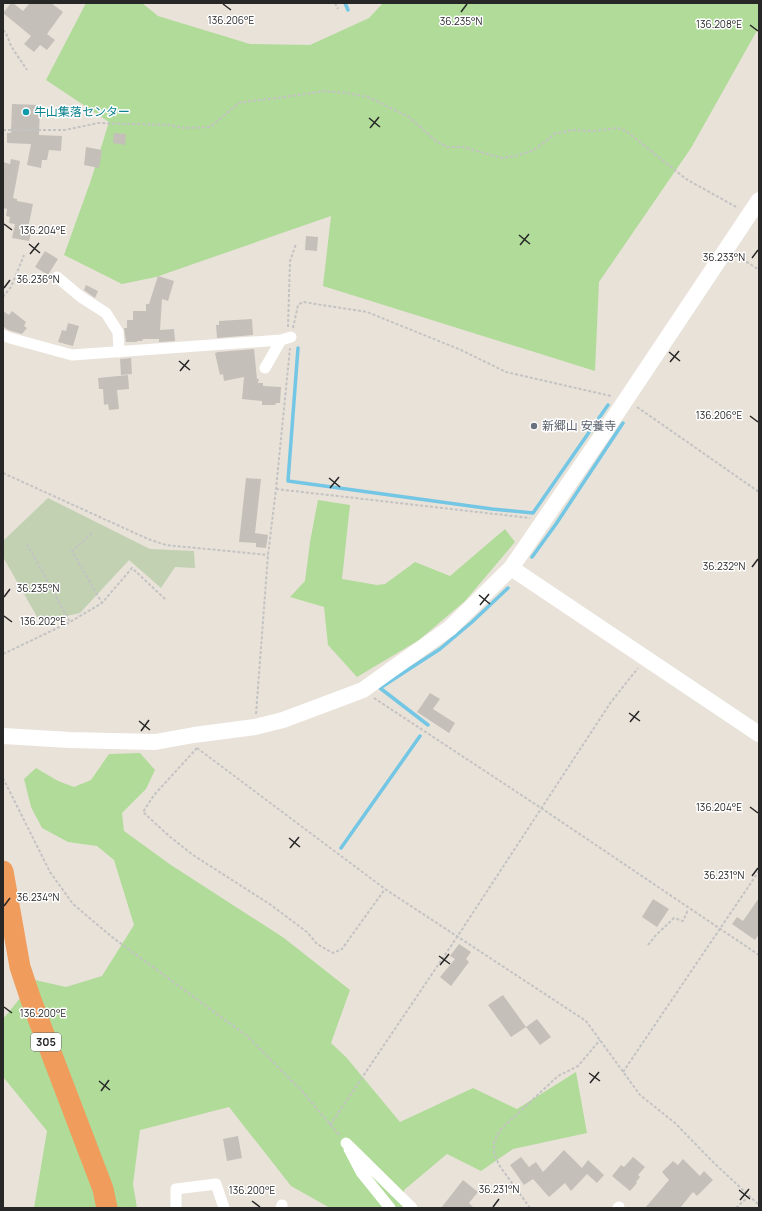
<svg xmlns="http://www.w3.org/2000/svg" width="762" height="1211" font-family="Manrope,'Noto Sans JP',sans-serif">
<rect width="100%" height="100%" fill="#e9e2d9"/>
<path fill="#b0db99" d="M86 3H142L158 16 250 44 310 45 369 18 383 3H759V27L691 148 599 282 595 371 323 286 331 216 156 277 122 284 64 255 91 180 109 122 46 80Z
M318 500 350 505 342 579 377 585 385 584 415 562 450 576 505 529 515 542 465 601 419 640 357 677 328 645 324 607 290 597 305 581 310 542Z
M140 753 155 770 146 789 122 813 124 831 171 865 284 938 350 990 331 1043 346 1057 400 1122 473 1088 517 1109 576 1072 587 1133 513 1149 481 1171 447 1154 404 1190 403 1208H330L291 1186 229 1107 140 1130 133 1184 137 1208H34L47 1131 4 1078 3 1019 35 980 66 987 102 976 134 925 114 860 97 846 68 842 42 828 31 807 24 779 36 768 58 781 74 787 91 780 109 754Z"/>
<path fill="#c1d1b2" d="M48 498 150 549 194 551 195 568 175 567 161 588 129 560 80 613 40 622 3 557V541Z"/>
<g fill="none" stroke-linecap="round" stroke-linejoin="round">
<path stroke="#73c6e4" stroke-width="3.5" d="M345 3 348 10
M298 348 288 481 492 509 533 513 608 405
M532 557 556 524 623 423
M428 725 380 688 440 649 472 622 508 588
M341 848 420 736"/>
</g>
<path fill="#c4bfb9" d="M11 3H13L23 11 30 3H51L63 12 47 34 55 40 47 50 40 45 34 52 24 44 31 36 3 13Z
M12 104 40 105 39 135 62 136 61 151 49 150 47 160H42L41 168 27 165 31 144 7 143V133H11Z
M114 133 126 134 125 145 113 143Z
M86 147 102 150 99 168 84 165Z
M11 159 20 161 13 198 17 199V201L33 204 28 228 32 229 29 241 12 238 15 224 9 223 10 217 6 216 7 209 3 208V162L10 164Z
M306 236 318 237 317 251 305 250Z
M45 251 58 259 48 275 35 267Z
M158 276 174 281 168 301 162 299 160 330 174 329 175 341 159 342V339H143L142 341H137V342H126L124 328H127V320H133V311H146V304H149Z
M86 285 98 291 95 298 84 290Z
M3 311 9 315 12 311 26 322 24 326 27 328 22 334 8 330 3 326Z
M252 319 253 335 217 338 216 325H219V321Z
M68 323 79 326 73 346 58 342 62 330 66 331Z
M254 349 257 379H259L258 383H263V386L281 387 280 403H276L275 405H262V401L242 399 244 377 224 381 223 374 220 375 215 353 218 352Z
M131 358 132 374 121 375 120 359Z
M128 375 129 389 117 390 119 409 109 410 108 404 104 405 103 389H99L98 378Z
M246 478 261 479 255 533 268 535 266 548 256 547V543L239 542Z
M430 693 440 699 433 709 455 723 449 733 417 712Z
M759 898V934L755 940 732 924 737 917 743 921Z
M653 899 669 909 657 927 642 917Z
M459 944 471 952 466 959 469 962 451 986 440 977 455 959 450 956Z
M503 995 526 1027 511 1037 488 1005Z
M537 1019 551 1037 540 1045 526 1027Z
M238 1136 242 1158 227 1161 223 1139Z
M564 1150 582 1168 588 1160 604 1175 597 1183 587 1174 571 1191 565 1183 549 1197 533 1179 524 1185 510 1165 521 1157 529 1167 536 1162 543 1172Z
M633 1157 645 1167 638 1175 640 1177 636 1182 637 1183 630 1191 612 1176 621 1165 624 1167Z
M683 1159 700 1176 704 1171 713 1180 697 1196 693 1192 680 1208H645L669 1180 662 1172 673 1161 678 1165Z
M463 1180 478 1192 469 1203 474 1208H441Z"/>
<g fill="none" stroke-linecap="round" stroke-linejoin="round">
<path stroke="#c3c3c3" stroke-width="2" stroke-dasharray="3 2" stroke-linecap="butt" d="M335 3 338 9
M3 30 6 33 11 46 27 70
M3 130H65L98 123 169 125 184 128 210 127 239 103 250 101 278 98 325 91 347 93 368 97 409 117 436 141 447 147H463L502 158 515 156 532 151 545 142 554 134 572 130 593 131 618 128 626 131 686 179 738 208
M738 256 759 270
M3 297 11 287 24 255
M288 327 290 261 296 244
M293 328 298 305 303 302 367 312 461 350 506 372 611 396
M637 407 759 492
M3 473 148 539 166 545 268 555
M276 489 530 518
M92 533 72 551 102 603
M27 544 70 622
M3 654 70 622 102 603 132 568 165 599
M374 698 541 808 759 955
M256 714 268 555 276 489 290 348
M197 748 385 889 586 1021 640 1095 675 1123 713 1162 759 1205
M197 748 154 795 143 812 169 836 193 855 271 905 307 932 317 944 333 953 342 949 385 889
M3 778 50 872 73 904 112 937 247 1036 301 1090 340 1136
M648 945 656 935 674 918 683 921 688 910
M623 1072 759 871
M330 1125 457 937 611 702 638 668
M530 1208 499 1165 494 1153V1142L500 1130 558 1076 578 1066 600 1040
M736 1208 749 1196"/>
<path stroke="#fff" stroke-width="11" d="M57 277 81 297 106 313 118 332 119 352
M3 335 10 338 72 355 281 340 291 337
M265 368 281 340
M346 1143 412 1208
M349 1149 361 1172 390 1208
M176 1208V1189L216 1184 224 1208
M281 1208 282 1205
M618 1208 619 1207"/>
<path stroke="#fff" stroke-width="16" d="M511 568 759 734
M3 736 70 740 155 742 194 735 255 727 283 720 363 690 388 672 450 628 511 568 605 431 759 200"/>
<path stroke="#f09c5c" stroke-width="21" d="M3 871 20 967 31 1000 103 1189 107 1208"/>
</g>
<path fill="none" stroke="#272727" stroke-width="1.5" d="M223 4 231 10M461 12 467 4M750 25 758 31M369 118 380 127M370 128 379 117M4 224 12 230M519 235 530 244M29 244 40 253M520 245 529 234M30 254 39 243M752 258 758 250M4 288 10 280M669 352 680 361M179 361 190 370M670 362 679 351M180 371 189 360M750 416 758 422M329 478 340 487M330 488 339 477M752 567 758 559M479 595 490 604M4 597 10 589M480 605 489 594M4 616 12 622M629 713 640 721M139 721 150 730M630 722 639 711M141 731 149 720M750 807 758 813M289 838 300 847M290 848 299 837M752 876 758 868M4 906 10 898M439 956 450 964M440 965 449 954M4 1007 12 1013M589 1073 600 1081M99 1081 110 1090M590 1083 599 1072M101 1091 109 1080M739 1190 750 1199M740 1200 749 1189M252 1201 260 1207M493 1207 499 1199"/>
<circle fill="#0f9aa8" stroke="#fff" stroke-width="1.5" cx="26" cy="112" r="4"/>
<circle fill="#6b7280" stroke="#fff" stroke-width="1.5" cx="534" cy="426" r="4"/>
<g text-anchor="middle" stroke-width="3" stroke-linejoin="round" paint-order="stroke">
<rect fill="#fff" stroke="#686868" stroke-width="1" x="31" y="1033" width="30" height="18" rx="3"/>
<g font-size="11" font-weight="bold" fill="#272727">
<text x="46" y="1046">305</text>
</g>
<g font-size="12" fill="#0d838f" stroke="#fff" text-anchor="start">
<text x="34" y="116">牛山集落センター</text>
</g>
<g font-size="12" fill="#5b616d" stroke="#fff" text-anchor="start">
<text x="542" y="430">新郷山 安養寺</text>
</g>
</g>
<g font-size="10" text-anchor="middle" fill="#272727" stroke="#fff" stroke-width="3" stroke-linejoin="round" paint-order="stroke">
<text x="231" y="24">136.206°E</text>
<text x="461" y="25">36.235°N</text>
<text x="719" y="28">136.208°E</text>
<text x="43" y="234">136.204°E</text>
<text x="724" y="261">36.233°N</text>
<text x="38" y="283">36.236°N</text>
<text x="719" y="419">136.206°E</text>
<text x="724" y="570">36.232°N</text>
<text x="38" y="592">36.235°N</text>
<text x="43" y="625">136.202°E</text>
<text x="719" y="811">136.204°E</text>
<text x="724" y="879">36.231°N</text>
<text x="38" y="901">36.234°N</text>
<text x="43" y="1017">136.200°E</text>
<text x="499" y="1193">36.231°N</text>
<text x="252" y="1194">136.200°E</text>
</g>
<rect width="762" height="1211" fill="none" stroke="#272727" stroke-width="8"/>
</svg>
